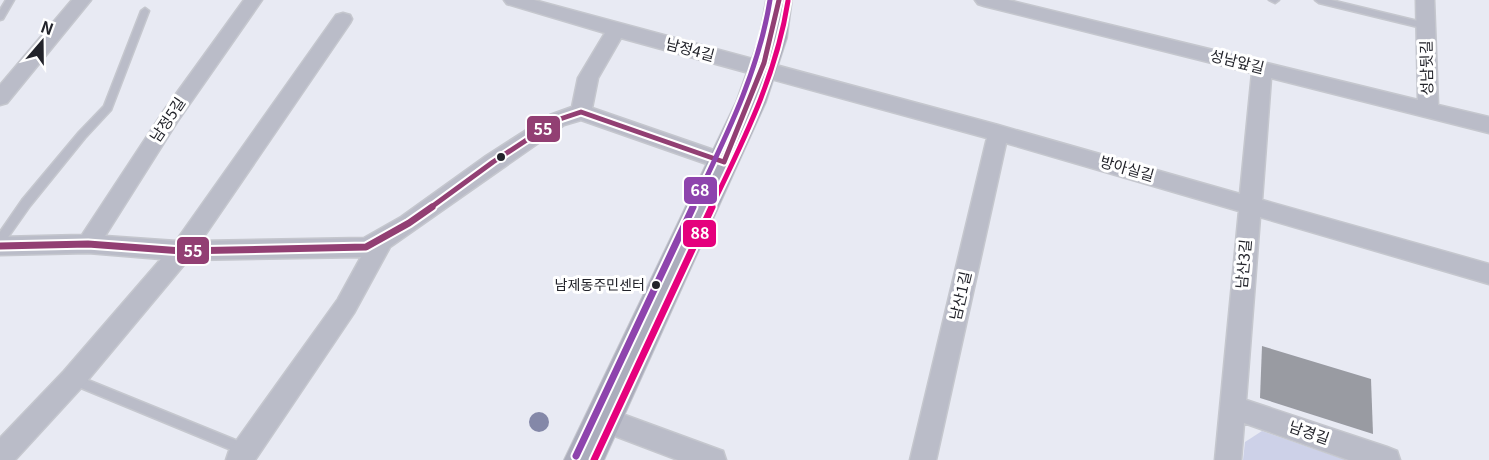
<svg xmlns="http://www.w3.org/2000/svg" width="1489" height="460" font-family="Georgia,'Noto Sans KR',serif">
<rect width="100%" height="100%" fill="#e8eaf3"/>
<path fill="#cdd1e8" d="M1262 431 1346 460H1243L1245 442Z"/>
<path fill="#999ba2" d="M1262 346 1371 379 1373 434 1260 398Z"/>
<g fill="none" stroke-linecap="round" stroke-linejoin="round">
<g stroke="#c5c7ce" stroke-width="3">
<path id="lane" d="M6 0H14L3 19 0 20V10Z
M1269 0H1279L1275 3Z
M1315 0H1331L1426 23 1430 26 1426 29 1319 3Z
M145 8 149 11 111 110 85 138 30 206 4 243 0 244V232L22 200 79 132 104 106 141 11Z
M73 374 250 446 252 450 250 454 246 456 69 383 67 379 69 375Z"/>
</g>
<g stroke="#c5c7ce" stroke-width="3">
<path id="street" d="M72 0H91L7 103 0 105V85Z
M244 0H262L177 122 105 236 176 241 336 15 343 13 350 15 352 19 350 23 201 241 364 238 401 217 486 156 550 115 572 107 578 78 605 33 507 4 504 0H534L998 125 1240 194 1252 73 984 6 978 4 975 0H1008L1418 100 1416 0H1434L1438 105 1489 117V133L1271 78 1262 200 1489 264V284L1260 217 1246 400 1387 447 1397 451 1400 460H1349L1244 423 1241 460H1215L1239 211 1006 143 936 460H910L987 138 621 38 598 78 592 108 731 156 735 162 731 168 724 170 581 120 564 125 390 247 354 313 255 460H226L229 451 338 299 361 257 188 260 82 387 15 460H0V438L64 371 161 259 88 253 0 255V237L82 235 163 112Z
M603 407 723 451 726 460H678L594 428 590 419 594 410Z"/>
</g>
<g stroke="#c5c7ce" stroke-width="2">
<path id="primary" d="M766 0H792L787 38 766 102 604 460H564L736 102 759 38Z"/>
</g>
<use href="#lane" fill="#babcc8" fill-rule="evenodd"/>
<use href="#street" fill="#babcc8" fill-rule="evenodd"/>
<use href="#primary" fill="#abadbc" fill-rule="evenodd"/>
<g stroke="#fff" stroke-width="9">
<path id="bus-1-far1" d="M724 162 764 63 779 0
M430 208 493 162 557 120 581 112 724 162"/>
</g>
<g stroke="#fff" stroke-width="11">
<path id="bus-1" d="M0 246 88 244 182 251 366 247 409 223 432 207"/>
</g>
<g stroke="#fff" stroke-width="9">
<path id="bus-2-far1" d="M711 208C744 139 776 77 788 1"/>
</g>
<g stroke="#fff" stroke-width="11">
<path id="bus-2" d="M594 460 712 207"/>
</g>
<g stroke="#fff" stroke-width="9">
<path id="bus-3-far1" d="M692 208C724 140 758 75 770 0"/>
</g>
<g stroke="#fff" stroke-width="11">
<path id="bus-3" d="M576 456 693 207"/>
</g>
<use href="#bus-1-far1" stroke="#923f73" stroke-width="5"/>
<use href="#bus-1" stroke="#923f73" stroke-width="7"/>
<use href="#bus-2-far1" stroke="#e5007d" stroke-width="5"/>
<use href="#bus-2" stroke="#e5007d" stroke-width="7"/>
<use href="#bus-3-far1" stroke="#8e44ad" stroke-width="5"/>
<use href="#bus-3" stroke="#8e44ad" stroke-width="7"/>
</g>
<circle fill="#8488a8" cx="539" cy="422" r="10"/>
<g fill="#22232a" stroke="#fff" stroke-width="2">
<circle cx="501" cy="157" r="5"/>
<circle cx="656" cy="285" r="5"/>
</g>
<g text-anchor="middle" stroke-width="6" stroke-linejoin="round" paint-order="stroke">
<g font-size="14" fill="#22232a" stroke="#fff" text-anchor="end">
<text x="645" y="290">남제동주민센터</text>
</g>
<g font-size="15" fill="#22232a" stroke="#fff">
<text transform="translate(690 50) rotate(15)" y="5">남정4길</text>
<text transform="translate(1237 62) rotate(14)" y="5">성남앞길</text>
<text transform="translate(1427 68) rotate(-91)" y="5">성남뒷길</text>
<text transform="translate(168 120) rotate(-56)" y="5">남정5길</text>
<text transform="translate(1127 169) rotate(16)" y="5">방아실길</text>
<text transform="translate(1244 264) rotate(-85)" y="5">남산3길</text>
<text transform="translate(961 296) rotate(-77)" y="5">남산1길</text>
<text transform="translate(1309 433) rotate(19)" y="5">남경길</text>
</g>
</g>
<g stroke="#fff" stroke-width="2">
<rect x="526" y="115" width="35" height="28" rx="6" fill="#923f73"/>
<rect x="683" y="176" width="35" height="29" rx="6" fill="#8e44ad"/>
<rect x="682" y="219" width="35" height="29" rx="6" fill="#e5007d"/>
<rect x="176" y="236" width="34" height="29" rx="6" fill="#923f73"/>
</g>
<g font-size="16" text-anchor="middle" font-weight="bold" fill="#fff">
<text x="543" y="135">55</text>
<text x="700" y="196">68</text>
<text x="700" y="239">88</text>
<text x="193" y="257">55</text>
</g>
<g transform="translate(42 42) rotate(20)" stroke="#ffffff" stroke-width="4.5" paint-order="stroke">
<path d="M0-4.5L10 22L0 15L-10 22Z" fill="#22232a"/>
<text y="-9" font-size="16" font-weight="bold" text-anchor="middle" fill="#22232a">N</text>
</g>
</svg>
